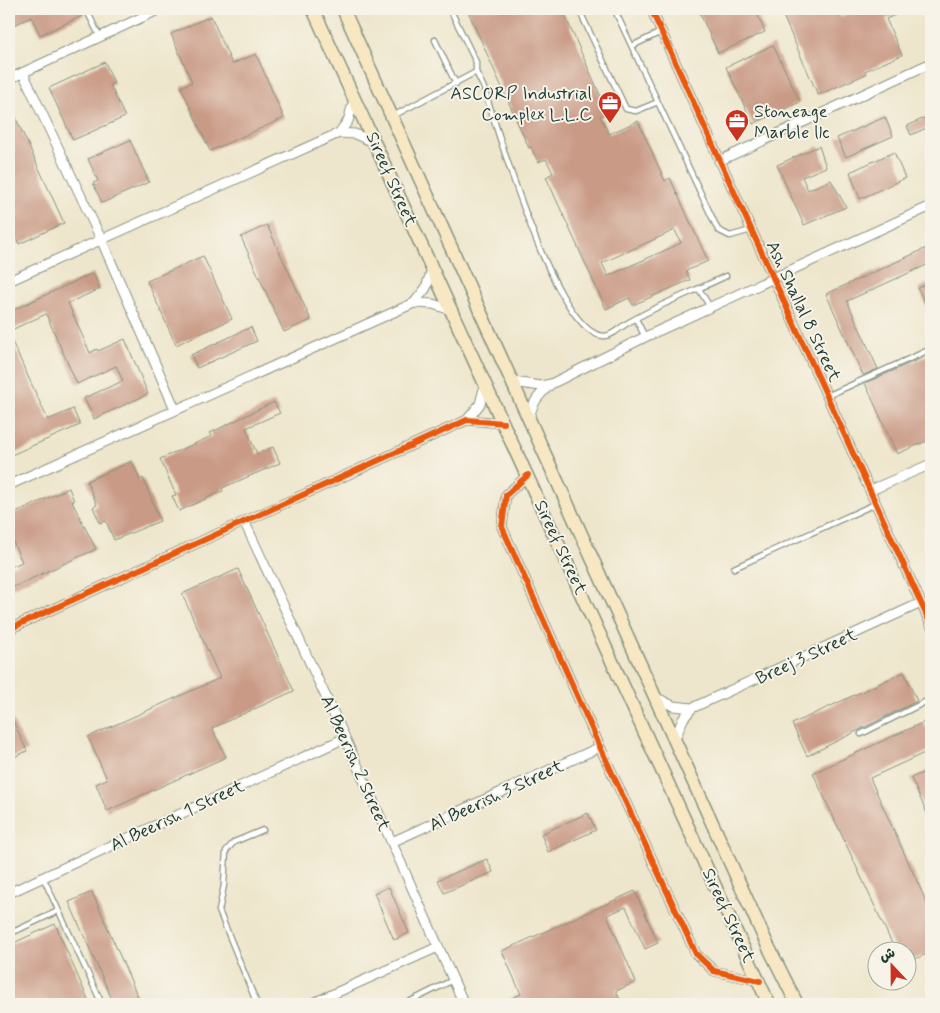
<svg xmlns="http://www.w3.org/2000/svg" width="940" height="1013" font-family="Mynerve,'Playpen Sans Arabic',sans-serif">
<rect width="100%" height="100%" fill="#f7f3e8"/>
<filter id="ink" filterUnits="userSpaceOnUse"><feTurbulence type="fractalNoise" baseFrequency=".02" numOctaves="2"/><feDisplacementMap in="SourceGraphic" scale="10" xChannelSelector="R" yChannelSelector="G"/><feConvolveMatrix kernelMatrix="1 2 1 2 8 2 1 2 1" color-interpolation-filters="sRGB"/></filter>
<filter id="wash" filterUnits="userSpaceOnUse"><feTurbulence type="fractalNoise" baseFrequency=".0096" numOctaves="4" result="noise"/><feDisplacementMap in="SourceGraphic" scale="20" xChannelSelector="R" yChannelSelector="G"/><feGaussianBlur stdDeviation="1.12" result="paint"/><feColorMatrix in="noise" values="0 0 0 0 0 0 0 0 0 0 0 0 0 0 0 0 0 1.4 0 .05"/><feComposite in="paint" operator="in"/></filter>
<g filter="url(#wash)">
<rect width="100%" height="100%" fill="#eee6cc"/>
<g id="blocks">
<path fill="#c99a85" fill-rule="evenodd" d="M9 9H82L84 15 40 35 32 17 9 27Z
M467 9H562L608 113 600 116 609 134 638 121 665 181 670 178 708 261 686 271 690 280 633 305 629 298 606 309 546 177 553 173 546 159 538 162 531 147 529 148ZM675 230 681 243 608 276 602 263Z
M698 9H755L765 32 718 53Z
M780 9H837L840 17 859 9H909L886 19 902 55 865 71 866 74 818 95Z
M211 16 232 64 256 54 284 118 210 151 181 87 192 82 171 34Z
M773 45 800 102 753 124 726 67Z
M105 62 114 83 110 85 125 117 73 140 49 88Z
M9 103 64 223 19 244 9 222Z
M931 115V126L911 135 907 126Z
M885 117 893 136 846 157 837 138Z
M130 140 149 182 102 203 93 183 98 181 88 159Z
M819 146 826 167 802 177 808 190 831 180 846 207 804 225 777 165Z
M894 152 905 178 860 199 850 172Z
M267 225 311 320 284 332 241 237Z
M931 246V263L847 301 878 369 863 375 826 294Z
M203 256 232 319 176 345 147 281Z
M93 273 100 289 68 303 90 353 97 349 98 351 125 339 148 394 94 419 84 398 123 381 116 366 77 384 46 314 9 331V312Z
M931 282V317L918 288Z
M251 327 257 341 197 368 191 355Z
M9 335 48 420 73 409 80 425 9 456Z
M931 354V439L897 454 865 383Z
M274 402 280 413 246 428 257 454 273 447 280 463 222 488 223 491 179 511 172 496 176 495 160 459 212 436 210 433Z
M132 461 140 480 143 478 160 521 114 540 106 521 100 523 93 507 97 505 87 481Z
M69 488 74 501 72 502 96 549 9 589V568L22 562 9 533V516Z
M238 569 294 691 212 728 226 757 107 811 96 784 107 779 88 737 220 678 182 594Z
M904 672 917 701 807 756 792 724Z
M9 712 27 751 12 758 9 751Z
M924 722 931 738V750L870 778 931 912V952L908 962V950H895L813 773Z
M931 769V822L911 778Z
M588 813 596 830 548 852 541 834Z
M487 859 493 872 444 893 438 880Z
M389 887 409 933 394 940 374 893Z
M635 891 658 943 645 949 626 907 607 915 636 982 616 991 622 1004H498L521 994 502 951Z
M92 892 141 1004H114L69 902Z
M55 924 90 1004H9V945Z"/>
</g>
</g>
<g filter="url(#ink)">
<use href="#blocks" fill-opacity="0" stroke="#869280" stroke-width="1"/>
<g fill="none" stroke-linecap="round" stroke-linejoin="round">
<g stroke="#869280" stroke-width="7">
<path id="service" d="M86 9 100 37
M581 9V14L626 109 636 111 658 102
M617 15 718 230 730 236 751 230
M435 40 456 84
M632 46 661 32
M476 72 483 86C498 129 555 334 604 336 613 336 619 328 626 324 657 305 693 292 726 276
M393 116 476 72V62L450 9
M699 289 710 307
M636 319 645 337
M827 396 931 349
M734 568 875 504
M861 734 931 699
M43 877 102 1004
M9 934 58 911
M257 1004 219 911 224 885 226 851 234 842 263 830
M405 1004 453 980"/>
</g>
<g stroke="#869280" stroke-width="11">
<path id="minor" d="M651 9 931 625
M23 73 101 239 175 409
M9 79 160 9
M339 133 348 121 354 100
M719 161 931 63
M9 281 339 133 355 134 375 143
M414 303 426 288 432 269
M513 382 541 386 551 384 645 337 931 206
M530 419C530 404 540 394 551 384
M467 420 480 404 485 385
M528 475 506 495 502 527 600 747 696 954 714 971 760 981
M9 485 414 303 433 304 451 310
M871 490 931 464
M245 523 345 738 464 1004
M9 629 467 420 504 423
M657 698 673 706 692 708
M675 739 683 719 692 708 921 603
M392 842 600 747
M9 893 345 738
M311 1004 438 947"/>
</g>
<g stroke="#869280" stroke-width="15">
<path id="secondary" d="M313 9 769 1004
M343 9 767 944 797 1004"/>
</g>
<use href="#service" stroke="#fff" stroke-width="4.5"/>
<use href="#minor" stroke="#fff" stroke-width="9"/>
<use href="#secondary" stroke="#f7e8c3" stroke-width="12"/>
<g stroke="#f7f3e8" stroke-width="9">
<path id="cycleway" d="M651 9 931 625
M528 475 506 495 502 527 600 747 696 954 714 971 760 981
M9 629 467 420 504 423"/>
</g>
<use href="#cycleway" stroke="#e8590c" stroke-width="6"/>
</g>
</g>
<defs>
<g id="office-pin" transform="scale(1.25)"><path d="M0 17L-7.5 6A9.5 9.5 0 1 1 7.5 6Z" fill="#c8321e" stroke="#f7f3e8"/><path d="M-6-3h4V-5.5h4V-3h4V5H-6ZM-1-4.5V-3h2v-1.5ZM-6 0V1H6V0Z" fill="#fff"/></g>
</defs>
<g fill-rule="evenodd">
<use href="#office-pin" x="610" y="103"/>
<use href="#office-pin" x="737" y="121"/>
</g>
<g text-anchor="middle" stroke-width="4" stroke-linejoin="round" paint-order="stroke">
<g font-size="18" fill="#1f3d34" stroke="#f7f3e8" text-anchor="end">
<text x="592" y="99">ASCORP Industrial<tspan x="592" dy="21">Complex L.L.C</tspan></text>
<text x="754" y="117" text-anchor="start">Stoneage<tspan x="754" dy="21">Marble llc</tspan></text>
</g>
<g font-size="18" fill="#1f3d34" stroke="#f7f3e8">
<text transform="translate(392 179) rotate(66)" y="6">Sireef Street</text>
<text transform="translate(804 311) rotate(65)" y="6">Ash Shallal 8 Street</text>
<text transform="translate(561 547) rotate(65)" y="6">Sireef Street</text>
<text transform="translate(806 656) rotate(-25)" y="6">Breej 3 Street</text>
<text transform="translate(356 763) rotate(66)" y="6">Al Beerish 2 Street</text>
<text transform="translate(496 795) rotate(-25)" y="6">Al Beerish 3 Street</text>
<text transform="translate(177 815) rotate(-25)" y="6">Al Beerish 1 Street</text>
<text transform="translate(729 915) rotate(65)" y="6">Sireef Street</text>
</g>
</g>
<rect width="940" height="1013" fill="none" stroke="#f7f3e8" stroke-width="30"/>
<g transform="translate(892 966) rotate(338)"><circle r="24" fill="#f7f3e8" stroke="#a1aaa0"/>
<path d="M0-4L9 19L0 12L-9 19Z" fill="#c8321e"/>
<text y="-8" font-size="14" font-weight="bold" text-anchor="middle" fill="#1f3d34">ش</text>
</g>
</svg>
